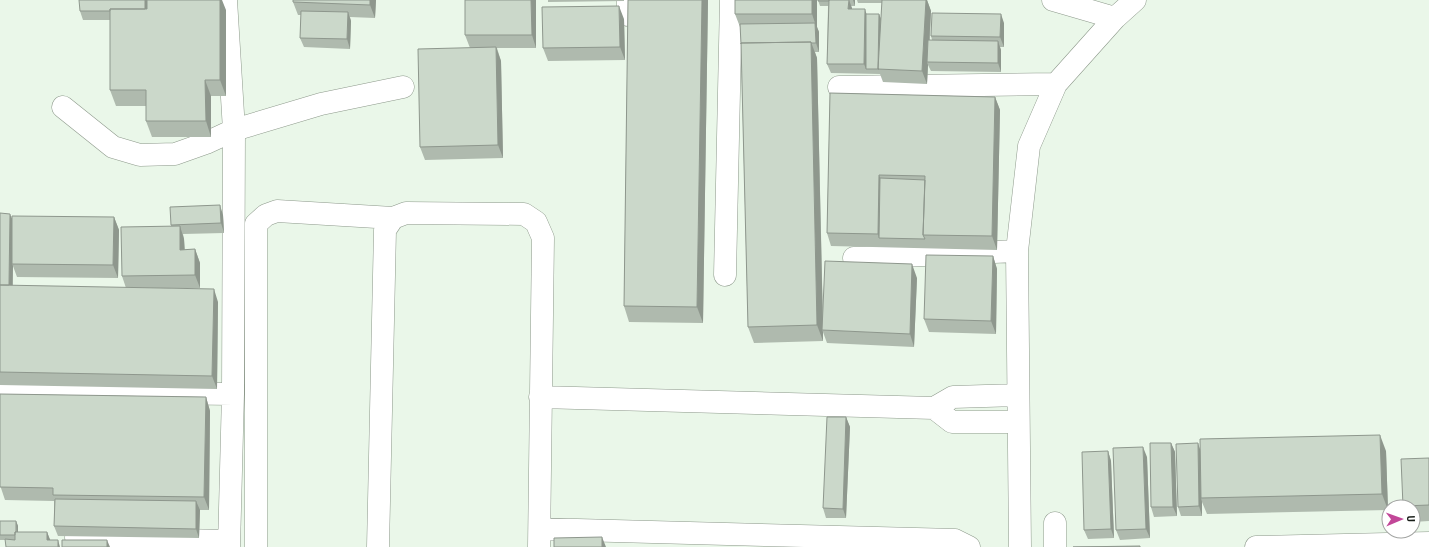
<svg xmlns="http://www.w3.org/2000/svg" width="1429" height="547" font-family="'Roboto Condensed',sans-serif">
<rect width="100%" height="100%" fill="#eaf7e9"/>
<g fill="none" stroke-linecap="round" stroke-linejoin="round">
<g stroke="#8d998b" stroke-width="23">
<path id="minor" d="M226 0 234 130 233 394 229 547
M1053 0 1115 18
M628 15V0
M839 87 1056 84
M63 107 113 147 140 155 175 154 206 143 234 130 321 104 403 87
M854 258 1017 251
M725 275 731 0
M0 391 233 394
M540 397 934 408 953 397 1018 395
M934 408 952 422H1018
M1055 523V547
M540 529 955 540 969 547
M76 538 228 541
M256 547V224L266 215 277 211 393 218
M378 547 385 230 393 218 406 213 524 214 536 222 543 238 539 547
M1020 547 1017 251 1029 146 1056 84 1115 18 1135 0
M1256 547 1429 543"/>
</g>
<use href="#minor" stroke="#fff" stroke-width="22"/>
</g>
<path fill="#afbaae" d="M376 0 375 18 350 17 351 21 350 49 304 47 300 38 301 15H298L293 2Z
M465 0H536V48H497L501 61 503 158 425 160 420 147 470 48 465 35Z
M548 0H624V1L548 2Z
M628 0H708L703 323 629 322 624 306Z
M735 0H817V27L819 32V52H815L817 58 823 320 917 278 914 347 827 343 823 332V341L754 343 748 327 741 47V44L740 27 735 14Z
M818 0H855V6H851L852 9 866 14H879L881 19 882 3H858L857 0H927L931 11 930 40H932L931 36 1004 23V47H1000L1001 50V72L931 71 928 65 927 84 883 82 880 74 831 73 827 64 828 6H820Z
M226 10V96H211V137H152L146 121V106H116L110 90V20H83L80 11Z
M624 19 625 60 548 61 543 48Z
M830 93 995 97 1000 110 997 250 831 246 827 233Z
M0 213 12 220 114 217 119 230 118 278 17 277 13 266V286L126 288 122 276 171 226V225L223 215 224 233 183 234 184 239 185 250 195 249 200 263V288H168L218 302 217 389 0 385Z
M993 256 997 269 996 334 929 332 924 319Z
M0 394 206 397 210 411 209 510H200L199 538 58 536 54 526V501L5 500 0 485Z
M846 417 850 427 846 518H826L823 508Z
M1171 443 1175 452 1177 516 1154 517 1151 507Z
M1200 449 1386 451 1388 510 1207 514 1202 502V516H1181L1178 507Z
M1108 451 1111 461 1114 538 1088 539 1084 530Z
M1147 457 1150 538 1120 540 1116 530Z
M1429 458V521L1413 522V507H1403V506Z
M0 521H16L18 526V532H47L50 540H0Z"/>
<path fill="#8e978d" d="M145 0H148V20L145 11Z
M220 0H222L226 10V96L220 80Z
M370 0H376L375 18 370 5Z
M531 0H536V48L532 35Z
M702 0H708L703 323 697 307Z
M812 0H817V27L819 32V52L816 43 815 23 812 14Z
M849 0 852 8V19L848 9Z
M853 0H855V6Z
M926 0H927L931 11 928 62H927L928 65 927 84 922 71Z
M619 6 624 19 625 60 620 47Z
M865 9 868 19 866 69 864 64Z
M348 12 351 21 350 49 347 39Z
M879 14 881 19 879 69Z
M1001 14 1004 23V47L1000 37Z
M998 41 1001 50V72L998 63Z
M811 42 817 58 823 330H822L823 332V341L817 325Z
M496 47 501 61 503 158 498 145Z
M205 80 211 96V137L206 121Z
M995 97 1000 110 997 250 992 236Z
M879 175 884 188 879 238 878 234Z
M220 205 223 215 224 233 221 223Z
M10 214 14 223 12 264 13 266 12 299 9 289Z
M114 217 119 230 118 278 113 265Z
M180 226 184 239 185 263 180 250Z
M195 249 200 263V288L195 275Z
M993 256 997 269 996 334 991 321Z
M912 264 917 278 914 347 910 334Z
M214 289 218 302 217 389 212 376Z
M206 397 210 411 209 510 204 497Z
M846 417 850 427 846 518 843 509Z
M1380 435 1386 451 1388 510 1382 494Z
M1171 443 1175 452 1177 516 1173 507Z
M1198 443 1201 452V498L1202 502V516L1199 506Z
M1143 447 1147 457 1150 538 1146 529Z
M1108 451 1111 461 1114 538 1111 529Z
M196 501 200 510 199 538 196 529Z
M16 521 18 526V540L17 535Z
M47 532 51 542 47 540Z
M602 537 606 547H602Z
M58 540 60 547H58Z
M107 540 110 547H107Z"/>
<path fill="#cbd8ca" stroke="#8e978d" d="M79 0H145V9H110V11H80Z
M147 0H220V80H205L206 121H146V90H110V9H147Z
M293 0H370V5L293 2Z
M465 0H531L532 35H465Z
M628 0H702L697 307 624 306Z
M735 0H812V14H735Z
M818 0H829V1H818Z
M829 0H849L848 9H865L864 64H827Z
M882 0H926L922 71 878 69Z
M619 6 620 47 543 48 542 7Z
M301 11 348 12 347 39 300 38Z
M932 13 1001 14 1000 37 931 36Z
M866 14H879L878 69H879H866Z
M815 23 816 43H811V42L741 43V44L740 24Z
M928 40 998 41V63L927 62Z
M811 42 817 325 748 327 741 43Z
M496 47 498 145 420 147 418 49Z
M830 93 995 97 992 236 923 235 925 176 879 175 878 234 827 233Z
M880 178 925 180 923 235 925 239 879 238Z
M220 205 221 223 171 225 170 207Z
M0 213 10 214 9 285H0Z
M12 216 114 217 113 265 12 264Z
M180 226V250L195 249V275L122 276 121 227Z
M926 255 993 256 991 321 924 319Z
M825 261 912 264 910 334 822 330Z
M0 285 214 289 212 376 0 372Z
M0 394 206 397 204 497 53 495V488L0 487Z
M827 417H846L843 509 823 508Z
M1380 435 1382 494 1201 498 1200 439Z
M1150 443H1171L1173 507H1151Z
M1198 443 1199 506 1178 507 1176 444Z
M1143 447 1146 529 1116 530 1113 448Z
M1108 451 1111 529 1084 530 1082 452Z
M1429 458V505L1403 506 1401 459Z
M55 499 196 501V529L54 526Z
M0 521H16V532H15V535H0Z
M15 532H47V540H58V547H6L5 539 15 540Z
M602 537V547H554V538Z
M62 540H107V547H62Z
M1140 546V547H1073Z"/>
<g transform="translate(1401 519) rotate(88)"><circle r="19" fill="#ffffff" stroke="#a2a4a2"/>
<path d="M0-3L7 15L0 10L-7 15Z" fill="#c24798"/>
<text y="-6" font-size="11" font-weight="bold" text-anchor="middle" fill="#171c17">U</text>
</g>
</svg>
